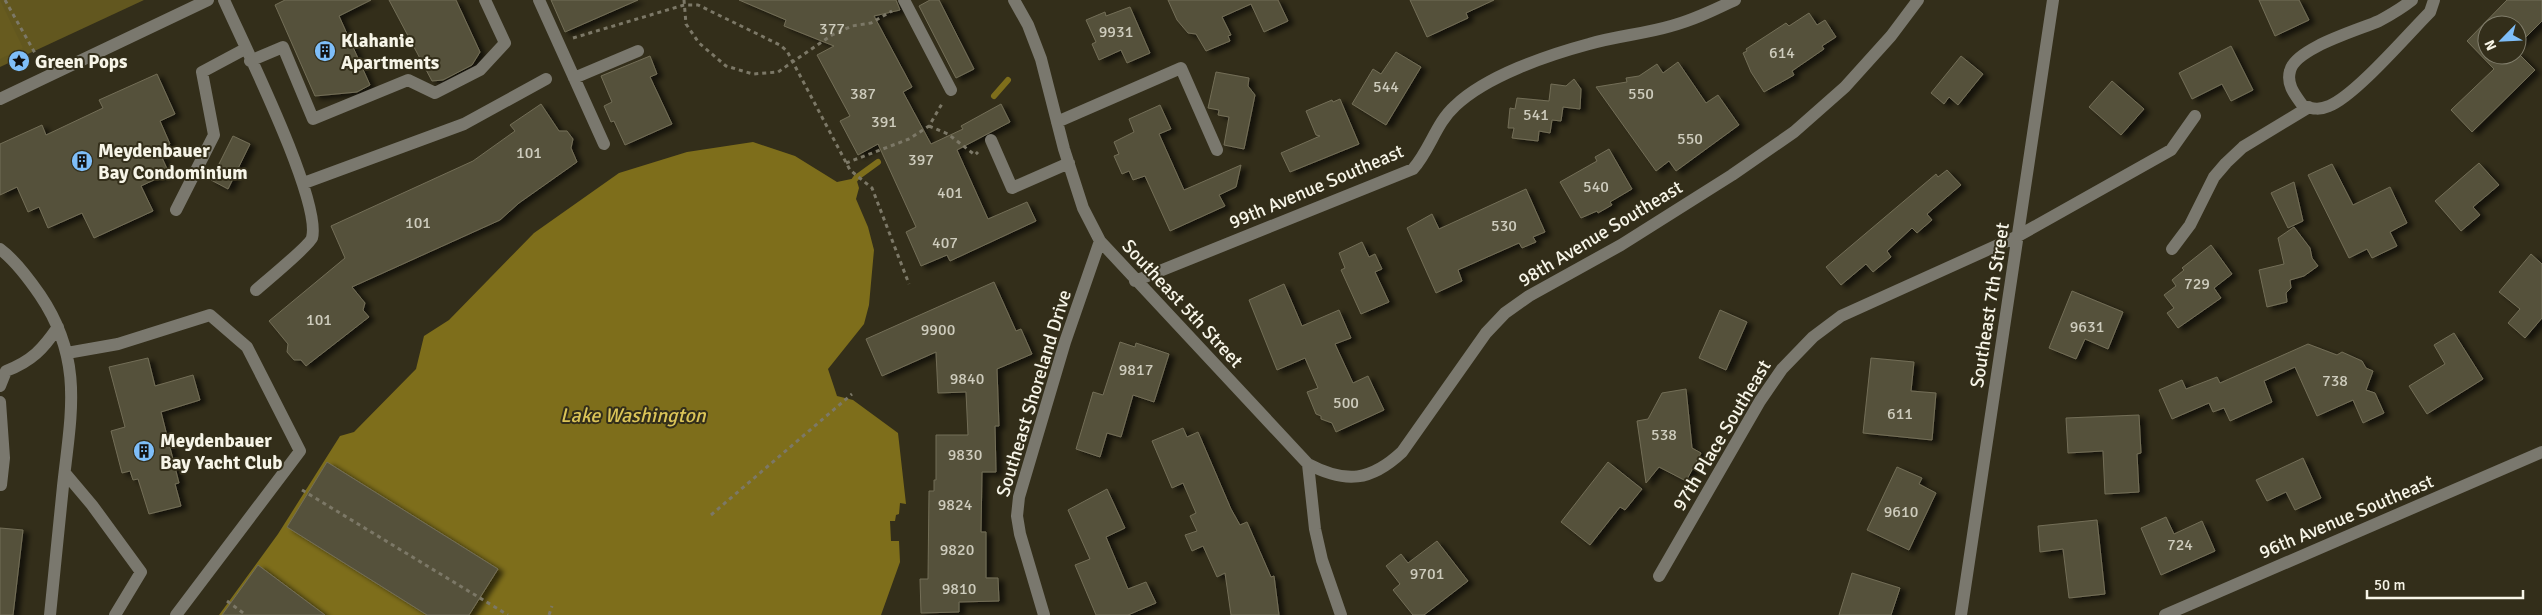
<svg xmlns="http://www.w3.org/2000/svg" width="2542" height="615" font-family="Signika,sans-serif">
<defs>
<filter id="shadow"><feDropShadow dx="5.5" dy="3" stdDeviation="2.5" flood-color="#0009"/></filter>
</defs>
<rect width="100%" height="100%" fill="#332e1a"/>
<path fill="#62571f" d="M0 0H144L0 67Z"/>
<path fill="#675b1f" d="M0 0 23 48 0 59Z"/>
<path fill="#7e6e1b" d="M753 142 795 156 837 182 856 178 859 188 856 199 868 227 874 250 869 305 864 324 828 369 837 396 853 400 898 433 906 504 900 503 899 514 896 515 895 521H890L891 541H899L900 562 881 615H219L278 534 340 436 354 432 416 369 424 336 449 320 534 233 619 173 687 152Z"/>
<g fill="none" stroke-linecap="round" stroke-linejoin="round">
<path stroke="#7e6e1b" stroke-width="6" d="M994 96 1008 80
M851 185 856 178 878 162"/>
</g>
<path fill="#55513b" stroke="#736e57" filter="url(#shadow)" d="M285 0H371L339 16 370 85 357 92 315 96 275 5Z
M389 0H456L480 52 472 65 443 80 432 81Z
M551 0H638L565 32Z
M739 0H896L900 10 874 16 912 87 903 92 931 144 963 129 961 126 1001 104 1010 122 957 150 988 219 1027 202 1036 221 950 261 947 255 921 266 906 232 916 227 878 144 858 155 840 121 850 116 817 55 834 46 784 26 786 20Z
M930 0H939L974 69 956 78 919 6Z
M1168 0H1278L1288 21 1264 32 1251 4 1222 17 1231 35 1228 36 1230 41 1206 51 1196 34 1188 33 1177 20Z
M1410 0H1494L1466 13 1468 18 1427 37Z
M2259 0H2299L2309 20 2275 36Z
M2507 0H2542V21L2517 46V25H2487V55H2517V52L2535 70 2472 132 2451 110 2494 69 2467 41Z
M1130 7 1150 53 1127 63 1121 50 1099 60 1092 44 1096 42 1086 20 1105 12 1106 16Z
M1809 13 1817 25 1825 20 1836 37 1822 46 1824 49 1792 71 1794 75 1764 92 1751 72 1743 53 1747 51 1746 49 1786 23 1789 26Z
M2231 46 2253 90 2231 101 2222 84 2192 99 2179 73Z
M1396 52 1421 67 1386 125 1352 104 1373 69 1381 74Z
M650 56 657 74 650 77 672 124 625 145 614 121 611 122 604 106 612 102 601 76Z
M1961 56 1983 74 1958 105 1949 97 1944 104 1931 93Z
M1678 62 1706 103 1718 95 1739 125 1676 171 1669 161 1656 171 1596 87 1627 82 1626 78 1639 76 1657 64 1663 73Z
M1216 72 1249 78 1248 86 1255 95 1244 149 1224 145 1229 117 1218 115 1219 110 1208 108Z
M157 74 175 114 160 121 170 144 158 149 169 173 141 186 153 211 94 238 82 213 48 228 39 207 28 212 17 187 0 195V144L42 125 46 135 103 108 99 100Z
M1574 79 1581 89 1580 109 1563 107 1561 121 1552 120 1550 133 1539 131 1538 141 1512 138 1514 128H1508L1510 108 1515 109 1517 98 1549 101 1551 84 1566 86Z
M2112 81 2144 109 2121 135 2089 107Z
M1340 99 1359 144 1290 172 1281 153 1320 136 1316 135 1306 111 1332 100 1333 102Z
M541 104 559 131H567L573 139 571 148 577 162 519 203 500 220 352 287 365 303 363 310 369 317 306 366 301 360H294L287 352 288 344 269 321 345 258 331 226 473 161 515 131 510 125Z
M1160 105 1171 129 1159 134 1184 190 1241 165 1236 187 1219 195 1225 206 1170 231 1145 176 1133 180 1129 171 1122 174 1114 156 1119 154 1114 142 1134 132 1129 119Z
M233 136 250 144 228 189 211 180Z
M1609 149 1632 189 1610 202 1612 205 1598 213 1597 211 1581 218 1560 182 1597 161 1595 157Z
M2479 163 2499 185 2473 207 2480 215 2461 231 2435 201Z
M2332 164 2353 205 2390 187 2407 223 2390 232 2397 246 2372 258 2367 249 2349 258 2308 175Z
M1947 170 1961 185 1927 214 1932 220 1917 233 1912 228 1887 251 1891 257 1873 272 1866 264 1841 285 1826 267 1936 174 1938 177Z
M2294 182 2303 221 2288 228 2271 193Z
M1526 189 1545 232 1533 237 1536 242 1522 248 1519 243 1458 270 1462 281 1436 293 1407 228 1432 214 1439 229Z
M2294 227 2310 248 2312 258 2318 266 2304 276 2290 280 2291 288 2286 293 2287 302 2267 307 2259 270 2284 264 2278 238Z
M1362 242 1369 257 1375 254 1382 269 1375 272 1389 302 1361 314 1341 270 1345 268 1339 253Z
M2211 245 2232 274 2214 288 2221 298 2178 328 2167 313 2174 308 2164 295 2176 286 2172 280 2184 270 2182 268Z
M2531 254 2542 264V318L2525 338 2508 323 2520 309 2499 292Z
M994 282 1016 331 1021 329 1032 354 997 369 999 426H995L996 472H982L981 532H986V578H998L999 601 959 602V612L921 613 920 579H928L929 491H934V480H936V435H968L966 392 938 393 936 352 882 376 866 339Z
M1284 284 1302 326 1339 310 1351 338 1335 344 1353 383 1368 376 1384 410 1336 432 1332 423 1321 419V416L1316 414 1307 392 1318 388 1305 358 1277 370 1249 300Z
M2072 291 2123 312 2108 349 2085 339 2076 359 2049 348Z
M1720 310 1747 322 1726 370 1699 358Z
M2454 333 2483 379 2427 414 2409 386 2445 364 2434 345Z
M1120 342 1135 347 1136 343 1169 354 1154 402 1133 395 1121 437 1107 433 1100 457 1076 449 1093 392 1103 395Z
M2308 344 2337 355 2342 352 2362 361 2366 368 2373 371 2366 390 2375 393 2384 413 2363 423 2353 400 2317 416 2295 367 2264 381 2272 402 2230 421 2224 408 2213 412 2209 403 2172 419 2159 390 2182 380 2186 389 2217 377 2220 383Z
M148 358 155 386 193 375 200 400 161 412 179 483 175 484 181 506 149 514 138 479 133 480 130 471 122 473 111 431 125 427 109 367Z
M1871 358 1914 362 1911 391 1936 393 1932 440 1863 433Z
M1686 389 1692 448 1701 453 1686 481 1659 467 1646 483 1637 421 1648 419 1662 393Z
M2139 415 2141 453 2137 454 2139 492 2105 494 2103 451 2068 453 2066 418Z
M1183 428 1187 437 1198 432 1231 509 1240 525 1247 522 1271 577 1274 576 1279 615H1231L1225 573 1217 577 1203 546 1192 551 1185 535 1197 531 1190 516 1196 513 1183 483 1172 488 1152 441Z
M2303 458 2321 498 2295 510 2286 492 2267 501 2256 480Z
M327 462 498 569 469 615H427L287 527Z
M1608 462 1642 489 1625 510 1620 507 1590 545 1561 522Z
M1897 467 1922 478 1919 484 1936 493 1909 550 1867 530Z
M1107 489 1125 528 1106 537 1128 589 1146 582 1156 603 1128 615H1096L1075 565 1090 559 1068 510Z
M2166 517 2174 534 2202 521 2215 551 2161 575 2141 528Z
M2097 520 2105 594 2069 598 2063 549 2040 552 2038 526Z
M0 528 23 530 13 615H0Z
M1437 541 1468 581 1424 615H1413L1393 590 1400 584 1386 566 1401 554 1408 563Z
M258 565 325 615H222Z
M1852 573 1900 588 1891 615H1839Z"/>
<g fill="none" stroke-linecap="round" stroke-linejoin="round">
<path stroke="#7c7867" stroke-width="3" stroke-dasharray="4 4" stroke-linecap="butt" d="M5 0 40 62
M684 0 686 24 699 43 726 66 753 74 778 72 832 35 852 26 871 23 892 11
M573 38 684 5H698L780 45 787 51 850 170 872 188 909 284
M929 126 948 134 975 155 978 152
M846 163 909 139 929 126 943 102
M302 490 508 615
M711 515 852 394
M227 601 246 615
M549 615 552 606"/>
<path stroke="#7a786e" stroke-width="12" d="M224 0C243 43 322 201 312 238 309 246 265 282 256 290
M539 0 604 144
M904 0 951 90
M1014 0 1028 25 1041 59 1064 149 1083 208 1100 241 1308 464 1315 529 1322 560 1341 615
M2412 0C2402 8 2390 15 2379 21 2359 30 2295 48 2290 71 2286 85 2296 96 2303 106 2313 109 2320 110 2329 106 2355 96 2408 34 2430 12L2434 0
M250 61 283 47 313 119 408 80 435 93 480 70 505 43 485 0
M574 78 638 51
M0 99 208 0
M1057 122 1181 68 1217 150
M991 140 1012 188 1069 163
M304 183 464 124 546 79
M176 210 214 135 202 72 245 49
M0 249C16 261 29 279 40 295 84 360 71 413 63 486 59 529 54 572 50 615
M2172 249 2190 225 2214 177 2226 163 2243 147 2309 107
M1135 281 1413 169C1430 150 1436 123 1455 106 1486 76 1548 55 1589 44 1616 36 1644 34 1671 26 1694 20 1714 10 1735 0
M67 353 118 344 210 315 247 347 300 451 176 615
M0 386 6 371C32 361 43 349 58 327
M0 402 4 458 1 485
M1308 464C1346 484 1371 481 1402 452L1486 333 1505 313 1529 296 1621 245 1732 175 1794 132 1845 87 1891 36 1918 0
M65 473 92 505 141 572 115 615
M1659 576 1760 401 1782 369 1813 337 1841 316 2018 236 2171 150 2195 116
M1044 615 1020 534 1017 516 1019 497 1065 342 1100 241
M1961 615 2053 0
M2165 615 2542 452"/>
</g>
<defs>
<g id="building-disc" transform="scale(1.125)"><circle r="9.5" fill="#7ebef9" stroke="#332e1a"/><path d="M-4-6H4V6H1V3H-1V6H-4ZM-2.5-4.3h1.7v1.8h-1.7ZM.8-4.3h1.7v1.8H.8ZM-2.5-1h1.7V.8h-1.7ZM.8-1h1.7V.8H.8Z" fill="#111"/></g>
<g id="sight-disc" transform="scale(1.125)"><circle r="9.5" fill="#7ebef9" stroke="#332e1a"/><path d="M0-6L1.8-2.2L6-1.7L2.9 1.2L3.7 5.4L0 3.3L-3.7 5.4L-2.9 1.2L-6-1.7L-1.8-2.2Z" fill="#111"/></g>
</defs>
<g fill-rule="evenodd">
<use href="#building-disc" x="325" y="51"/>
<use href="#sight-disc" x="19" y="61"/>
<use href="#building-disc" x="82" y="161"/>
<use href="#building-disc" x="144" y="451"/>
</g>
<g text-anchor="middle" stroke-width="4" stroke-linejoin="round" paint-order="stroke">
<g font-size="16" fill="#ceccbd">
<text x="832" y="34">377</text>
<text x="1116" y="37">9931</text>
<text x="1782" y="58">614</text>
<text x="1386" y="92">544</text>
<text x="863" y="99">387</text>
<text x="1641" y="99">550</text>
<text x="1536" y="120">541</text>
<text x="884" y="127">391</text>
<text x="1690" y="144">550</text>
<text x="529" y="158">101</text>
<text x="921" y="165">397</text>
<text x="1596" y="192">540</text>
<text x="950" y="198">401</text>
<text x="418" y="228">101</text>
<text x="1504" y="231">530</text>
<text x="945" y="248">407</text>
<text x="2197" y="289">729</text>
<text x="319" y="325">101</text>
<text x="2087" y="332">9631</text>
<text x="938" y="335">9900</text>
<text x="1136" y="375">9817</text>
<text x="967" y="384">9840</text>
<text x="2335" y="386">738</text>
<text x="1346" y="408">500</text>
<text x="1900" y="419">611</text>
<text x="1664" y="440">538</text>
<text x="965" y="460">9830</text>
<text x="955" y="510">9824</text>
<text x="1901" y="517">9610</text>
<text x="2180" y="550">724</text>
<text x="957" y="555">9820</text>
<text x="1427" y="579">9701</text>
<text x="959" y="594">9810</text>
</g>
<g font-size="19" font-weight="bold" fill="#f7f5e8" stroke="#332e1a" text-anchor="start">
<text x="341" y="47">Klahanie<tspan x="341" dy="22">Apartments</tspan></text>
<text x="35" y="68">Green Pops</text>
<text x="98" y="157">Meydenbauer<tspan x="98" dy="22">Bay Condominium</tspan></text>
<text x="160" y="447">Meydenbauer<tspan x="160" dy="22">Bay Yacht Club</tspan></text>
</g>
<g font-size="19" fill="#f7f5e8" stroke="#332e1a">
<text transform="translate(1316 186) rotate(-23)" y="7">99th Avenue Southeast</text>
<text transform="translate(1600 233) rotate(-31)" y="7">98th Avenue Southeast</text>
<text transform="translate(1183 303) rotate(47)" y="7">Southeast 5th Street</text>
<text transform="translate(1989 305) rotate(-81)" y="7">Southeast 7th Street</text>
<text transform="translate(1033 393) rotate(-73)" y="7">Southeast Shoreland Drive</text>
<text transform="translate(1721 435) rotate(-59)" y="7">97th Place Southeast</text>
<text transform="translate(2346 516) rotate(-23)" y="7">96th Avenue Southeast</text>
</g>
<g font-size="20" font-style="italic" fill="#dbc458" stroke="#332e1a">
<text x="633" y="422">Lake Washington</text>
</g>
</g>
<g transform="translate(2502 40) rotate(246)"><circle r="24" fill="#332e1a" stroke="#817e6c"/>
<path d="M0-4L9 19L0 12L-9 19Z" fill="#7ebef9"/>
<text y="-8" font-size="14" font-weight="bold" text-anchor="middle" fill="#f7f5e8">N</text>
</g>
<path d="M2367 590v8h156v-8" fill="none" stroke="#f7f5e8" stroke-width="2.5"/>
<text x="2374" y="590" font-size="15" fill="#f7f5e8" stroke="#332e1a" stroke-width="4" paint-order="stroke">50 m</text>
</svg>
